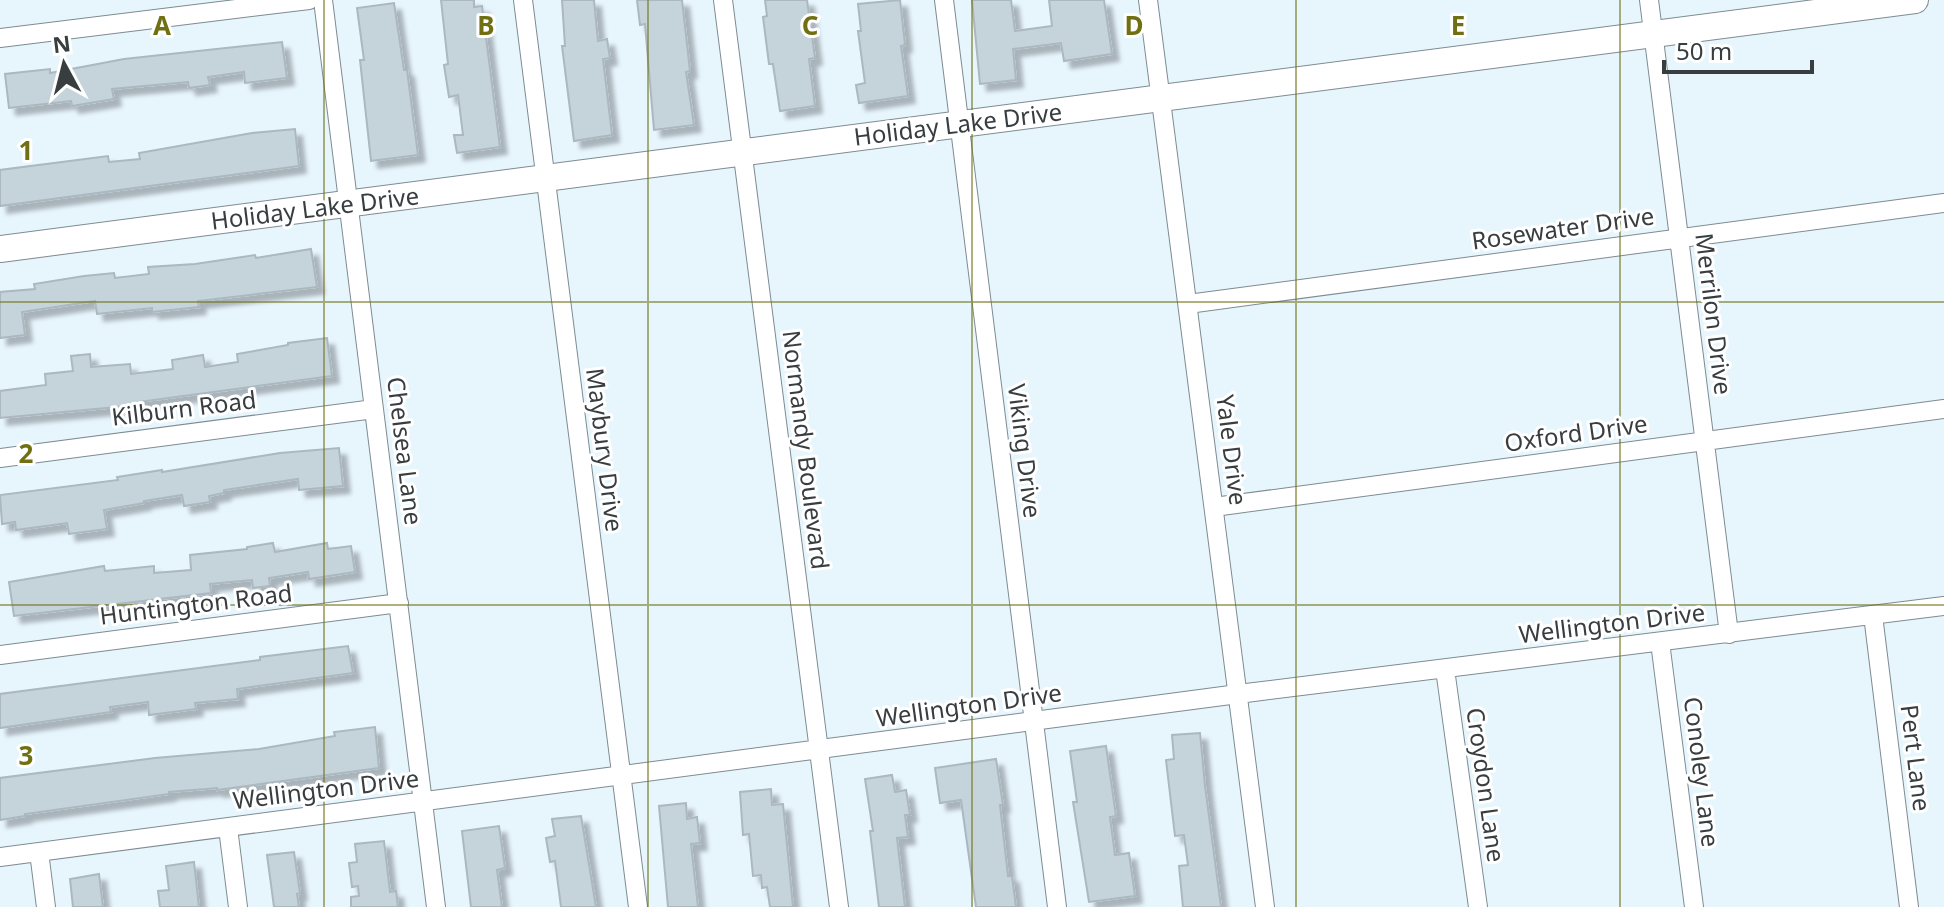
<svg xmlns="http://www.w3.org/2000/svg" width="1944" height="907" font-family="'Noto Sans',sans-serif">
<defs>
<filter id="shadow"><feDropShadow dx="7" dy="7" stdDeviation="2" flood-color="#0004"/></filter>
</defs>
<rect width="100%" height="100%" fill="#e7f5fd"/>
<path fill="#c5d3db" stroke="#abb8c0" stroke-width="2" filter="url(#shadow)" d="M441 0H474V7L482 6 500 147 457 153 454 135H463L458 95 449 97 444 65 448 64Z
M562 0H594L598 41 607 39 610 58 603 59 612 135 574 141 562 46H565Z
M637 0H682L690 71 686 72 694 125 654 130 645 24 640 25Z
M765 0H807L815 58 809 59 815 106 780 111 773 64H769L763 17 767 16Z
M900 0 905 45 901 46 908 96 859 103 856 85 865 83 858 31H861L858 4Z
M972 0H1011L1015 31 1052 26 1049 0H1104L1112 54 1064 61 1061 43 1013 49 1016 80 980 84Z
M394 3 404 70H407L418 155 371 161 360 60H364L357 8Z
M282 42 287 78 245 83 244 72 208 77 210 85 189 88 188 82 112 89 114 99 72 106 71 101 9 108 5 74 50 69V73L124 59Z
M295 129 299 166 0 206V170L108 156 109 162 140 159 139 153 252 133Z
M311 249 317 287 198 301 199 307 152 312V308L97 314 95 301 22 312 25 335 0 338V292L35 289 34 284 84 276 114 273 115 278 149 274 148 267 195 264 255 255 256 258Z
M327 338 332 376 138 402V405L0 418V391L46 385 45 374 73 371 71 356 90 354 91 367 130 364 131 374 173 369 172 360 203 355 205 367 238 362 237 354 288 345V343Z
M339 448 343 486 299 490 298 479 224 490V493L209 496 210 502 184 506 182 495 144 501V503L104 510 107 529 69 534 67 523 16 530 15 522 2 524 0 495 118 480 117 477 162 470V472L280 453Z
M273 543 275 552 327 543 328 549 351 546 355 572 309 579 308 572 269 578 270 586 253 588 252 580 210 584 211 593 14 616 9 582 104 566 105 571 154 566V573L191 570 190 555 247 549V547Z
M348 646 353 673 237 689 238 699 195 703 196 709 149 715 148 702 110 707 111 712 0 728V694L260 660V657Z
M375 727 379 768 217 790V788L169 792V794L25 814V816L0 820V778L155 758 259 749 335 736 334 732Z
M1200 733 1205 786 1221 907H1183L1179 866 1188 865 1184 835 1175 836 1166 760 1174 759 1172 735Z
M1106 746 1116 816 1110 817 1115 855 1129 853 1135 896 1089 902 1073 802H1077L1070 751Z
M996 759 1003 805H1000L1008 876H1012L1016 907H976L961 800 940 803 935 768Z
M892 775 895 792 906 790 910 815H905L908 837 897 838 905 907H879L870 831H873L865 779Z
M771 789 772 805 783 804 793 907H770L767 887 762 888 761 875 753 876 749 834 743 835 740 792Z
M686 803 687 819 697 817 700 843 691 844 698 907H668L659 806Z
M581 816 596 907H561L555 861 550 862 546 838 555 836 552 819Z
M499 826 505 868 497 870 502 907H471L462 831Z
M384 841 390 892 396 891 398 907H351V897L359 896 358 886 352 887 349 863 357 862 355 844Z
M294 852 300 893 297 894 299 907H274L267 855Z
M194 862 199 907H160L158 891 169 890 166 866Z
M99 874 103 907H73L70 879Z"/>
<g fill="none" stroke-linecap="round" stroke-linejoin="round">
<g stroke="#7e8b92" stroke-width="20">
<path id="street" d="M323 0 436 907
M523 0 638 907
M723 0 839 907
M944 0 1057 907
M1148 0 1265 907
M1649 0 1729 634
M0 38 309 0
M1188 304 1944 203
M0 458 374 409
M1214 507 1944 409
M1873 615 1909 907
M1660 642 1694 907
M0 655 399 603
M1445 669 1478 907
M228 828 238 907
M39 852 46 907
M0 857 1238 694 1944 606"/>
</g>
<g stroke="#7e8b92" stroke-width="28">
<path id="secondary" d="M0 249 1915 0"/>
</g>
<use href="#street" stroke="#fff" stroke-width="18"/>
<use href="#secondary" stroke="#fff" stroke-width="26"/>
</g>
<path fill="none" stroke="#707013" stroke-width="2" stroke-opacity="0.55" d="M324 0V907M648 0V907M972 0V907M1296 0V907M1620 0V907M0 302H1944M0 605H1944"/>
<g text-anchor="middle" stroke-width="6" stroke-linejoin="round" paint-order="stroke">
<g font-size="24" fill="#383d40" stroke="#fff">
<text transform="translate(958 125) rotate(-7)" y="8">Holiday Lake Drive</text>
<text transform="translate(315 209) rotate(-7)" y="8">Holiday Lake Drive</text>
<text transform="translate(1563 229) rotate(-8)" y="8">Rosewater Drive</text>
<text transform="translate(1713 314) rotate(83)" y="8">Merrilon Drive</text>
<text transform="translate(184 409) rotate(-7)" y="8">Kilburn Road</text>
<text transform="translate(1576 434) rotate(-8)" y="8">Oxford Drive</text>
<text transform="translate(604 450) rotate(83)" y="8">Maybury Drive</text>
<text transform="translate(805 450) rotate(83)" y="8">Normandy Boulevard</text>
<text transform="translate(1231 450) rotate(83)" y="8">Yale Drive</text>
<text transform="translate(404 451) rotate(83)" y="8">Chelsea Lane</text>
<text transform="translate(1024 451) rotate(83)" y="8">Viking Drive</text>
<text transform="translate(196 605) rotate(-7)" y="8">Huntington Road</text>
<text transform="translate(1612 624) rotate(-7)" y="8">Wellington Drive</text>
<text transform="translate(969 706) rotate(-8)" y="8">Wellington Drive</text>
<text transform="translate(1915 758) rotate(83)" y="8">Pert Lane</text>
<text transform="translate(1701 772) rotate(83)" y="8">Conoley Lane</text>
<text transform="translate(1485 785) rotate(82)" y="8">Croydon Lane</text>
<text transform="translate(326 790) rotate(-7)" y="8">Wellington Drive</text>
</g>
</g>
<g font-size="26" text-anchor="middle" font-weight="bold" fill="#707013" stroke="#fff" stroke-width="6" stroke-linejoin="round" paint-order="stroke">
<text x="162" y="35">A</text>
<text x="486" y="35">B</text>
<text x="810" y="35">C</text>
<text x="1134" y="35">D</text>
<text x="1458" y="35">E</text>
<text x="26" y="160">1</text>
<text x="26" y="463">2</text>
<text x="26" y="765">3</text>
</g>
<g transform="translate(64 64) rotate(353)" stroke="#ffffff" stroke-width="6" paint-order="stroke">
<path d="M0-6L14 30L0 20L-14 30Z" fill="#383d40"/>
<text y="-12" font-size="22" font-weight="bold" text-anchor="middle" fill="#383d40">N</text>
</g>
<path d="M1664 60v12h148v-12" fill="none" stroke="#383d40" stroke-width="4"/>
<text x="1676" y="60" font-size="24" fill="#383d40" stroke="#ffffff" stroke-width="6" paint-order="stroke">50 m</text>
</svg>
